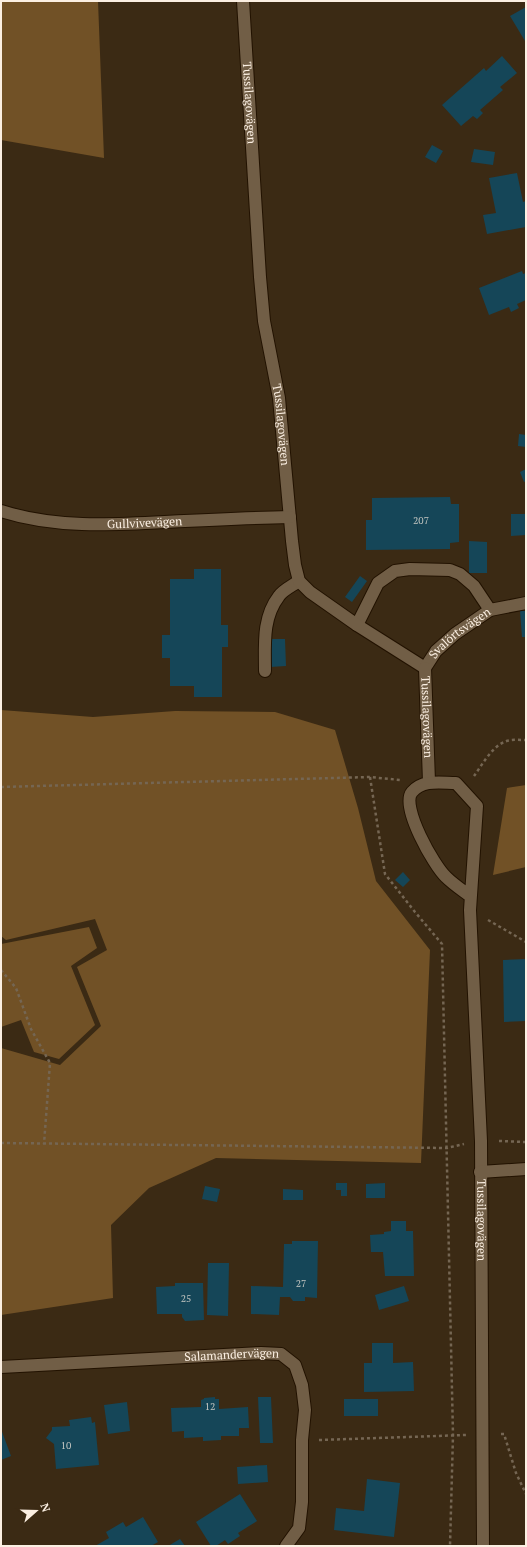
<svg xmlns="http://www.w3.org/2000/svg" width="527" height="1547" font-family="'PT Serif',serif">
<rect width="100%" height="100%" fill="#3b2a14"/>
<path fill="#715126" d="M1 1H98L104 158 1 140Z
M1 710 93 717 175 711 275 712 335 730 358 808 376 881 430 950 421 1163 216 1158 149 1188 111 1225 113 1298 1 1315V1048L60 1065 101 1026 77 967 107 950 95 919 6 940 1 936Z
M526 785V867L493 875 507 788Z
M89 927 97 948 71 966 95 1025 59 1059 34 1052 21 1020 1 1027V944Z"/>
<path fill="#154658" d="M526 7V40L525 41 510 16Z
M502 56 517 73 500 87 503 90 480 110 483 113 477 119 473 116 461 126 442 105 484 68 486 71Z
M432 145 443 151 436 163 425 157Z
M474 149 495 152 493 165 471 162Z
M517 173 523 202 526 201V210L525 211 526 227 487 234 483 215 496 213 489 178Z
M522 271 523 274 526 273V300L517 304 519 308 511 312 509 307 489 315 479 288Z
M519 434 526 435V447L518 446Z
M526 469V481L524 482 520 472Z
M450 497 451 504H459V542L450 543V549L366 550V520H372V498Z
M511 514H526V535L511 536Z
M469 541 487 542V573H469Z
M194 569H221V625H228V647H222V697H194V686H170V658H162V635H170V579H194Z
M360 576 367 581 352 602 345 597Z
M520 611H526V637H522Z
M270 639H285L286 666 270 667Z
M403 872 410 880 403 887 395 880Z
M526 959V1021L504 1022 503 960Z
M336 1183H347V1196H341V1190H336Z
M385 1183V1198H366V1184Z
M205 1186 220 1189 217 1202 202 1199Z
M283 1189 303 1190V1200H283Z
M391 1221H406V1231H413L414 1276H385L383 1252H371L370 1235 384 1234V1232L391 1231Z
M292 1241H318L317 1298 305 1297V1301H293L290 1297H280L279 1315 251 1314V1286L283 1287 284 1244H292Z
M208 1263H229L228 1316 207 1315Z
M175 1283H203L204 1320 185 1321 182 1317V1314H157L156 1287 175 1286Z
M404 1286 409 1301 379 1310 375 1295Z
M372 1343H393V1363L413 1362 414 1391 364 1392V1363H372Z
M215 1397V1399H219V1409L248 1407 249 1428H239V1436H221V1440L203 1441V1437L184 1438V1431L172 1432 171 1408 201 1407V1400L204 1399V1398Z
M258 1397H271L273 1443H260Z
M344 1399H378V1416H344Z
M127 1402 130 1431 108 1434 104 1405Z
M91 1417 92 1423 95 1422 99 1465 56 1469 54 1444 46 1438 52 1430V1427L70 1426 69 1420Z
M1 1429 11 1456 1 1460Z
M267 1465 268 1482 238 1484 237 1467Z
M367 1479 400 1483 394 1537 334 1530 336 1508 364 1511Z
M240 1494 257 1521 238 1533 240 1536 228 1544 225 1540 216 1546H211L196 1522Z
M143 1517 158 1542 151 1546H95L109 1538 106 1532 123 1522 126 1527Z
M180 1539 185 1546H168Z"/>
<g fill="none" stroke-linecap="round" stroke-linejoin="round">
<g stroke="#221200" stroke-width="14">
<path id="lane" d="M357 625 378 583 395 571 410 569 450 570 460 574 474 586 490 610
M265 671C265 645 262 618 279 596 283 590 292 586 299 581"/>
</g>
<g stroke="#221200" stroke-width="14">
<g id="street">
<path id="s1" d="M243 1 260 277 264 321 279 398 292 541 295 565 299 581 310 592 357 625 425 668"/>
<path id="s2" d="M1 511C54 528 110 525 165 522 206 520 248 518 290 517"/>
<path id="s3" d="M425 668 436 651 455 634 490 610 526 603"/>
<path id="s4" d="M425 668 429 782"/>
<path id="s5" d="M470 896C462 890 453 884 446 877 434 866 400 806 412 792 423 779 441 783 456 783L477 806 470 910 481 1141 483 1546"/>
<path d="M480 1172 526 1169"/>
<path id="s6" d="M1 1367 261 1353 281 1354 295 1365 302 1385 305 1410 302 1440V1502L299 1528 286 1546"/>
</g>
</g>
<path stroke="#756653" stroke-width="2.5" stroke-dasharray="3 3" stroke-linecap="butt" d="M474 776C482 765 491 748 504 742 510 739 519 740 526 740
M370 777 385 874 415 912 442 944 453 1435 450 1546
M1 787 370 777 400 780
M488 920 526 942
M1 970 16 988 31 1029 50 1063 44 1144
M499 1141 526 1142
M1 1143 447 1148 464 1144
M501 1434H504L516 1473 526 1494
M319 1440 466 1435"/>
<use href="#lane" stroke="#715e46" stroke-width="12"/>
<use href="#street" stroke="#715e46" stroke-width="12"/>
</g>
<g text-anchor="middle" stroke-width="3" stroke-linejoin="round" paint-order="stroke">
<g font-size="10" fill="#c2c5c0">
<text x="421" y="524">207</text>
<text x="301" y="1287">27</text>
<text x="186" y="1302">25</text>
<text x="210" y="1410">12</text>
<text x="66" y="1449">10</text>
</g>
<g font-size="12" fill="#fbefe2" stroke="#3b2a14">
<text dy="4" stroke="none"><textPath href="#s1" startOffset="102">Tussilagovägen</textPath></text>
<text dy="4" stroke="none"><textPath href="#s1" startOffset="426">Tussilagovägen</textPath></text>
<text dy="4" stroke="none"><textPath href="#s2" startOffset="145">Gullvivevägen</textPath></text>
<text dy="4" stroke="none"><textPath href="#s3" startOffset="50">Svalörtsvägen</textPath></text>
<text dy="4" stroke="none"><textPath href="#s4" startOffset="49">Tussilagovägen</textPath></text>
<text dy="4" stroke="none"><textPath href="#s5" startOffset="618">Tussilagovägen</textPath></text>
<text dy="4" stroke="none"><textPath href="#s6" startOffset="231">Salamandervägen</textPath></text>
</g>
</g>
<rect width="527" height="1547" fill="none" stroke="#fbefe2" stroke-width="4"/>
<g transform="translate(36 1511) rotate(70)" stroke="#3b2a14" stroke-width="3" paint-order="stroke">
<path d="M0-3L7 15L0 10L-7 15Z" fill="#fbefe2"/>
<text y="-6" font-size="11" font-weight="bold" text-anchor="middle" fill="#fbefe2">N</text>
</g>
</svg>
